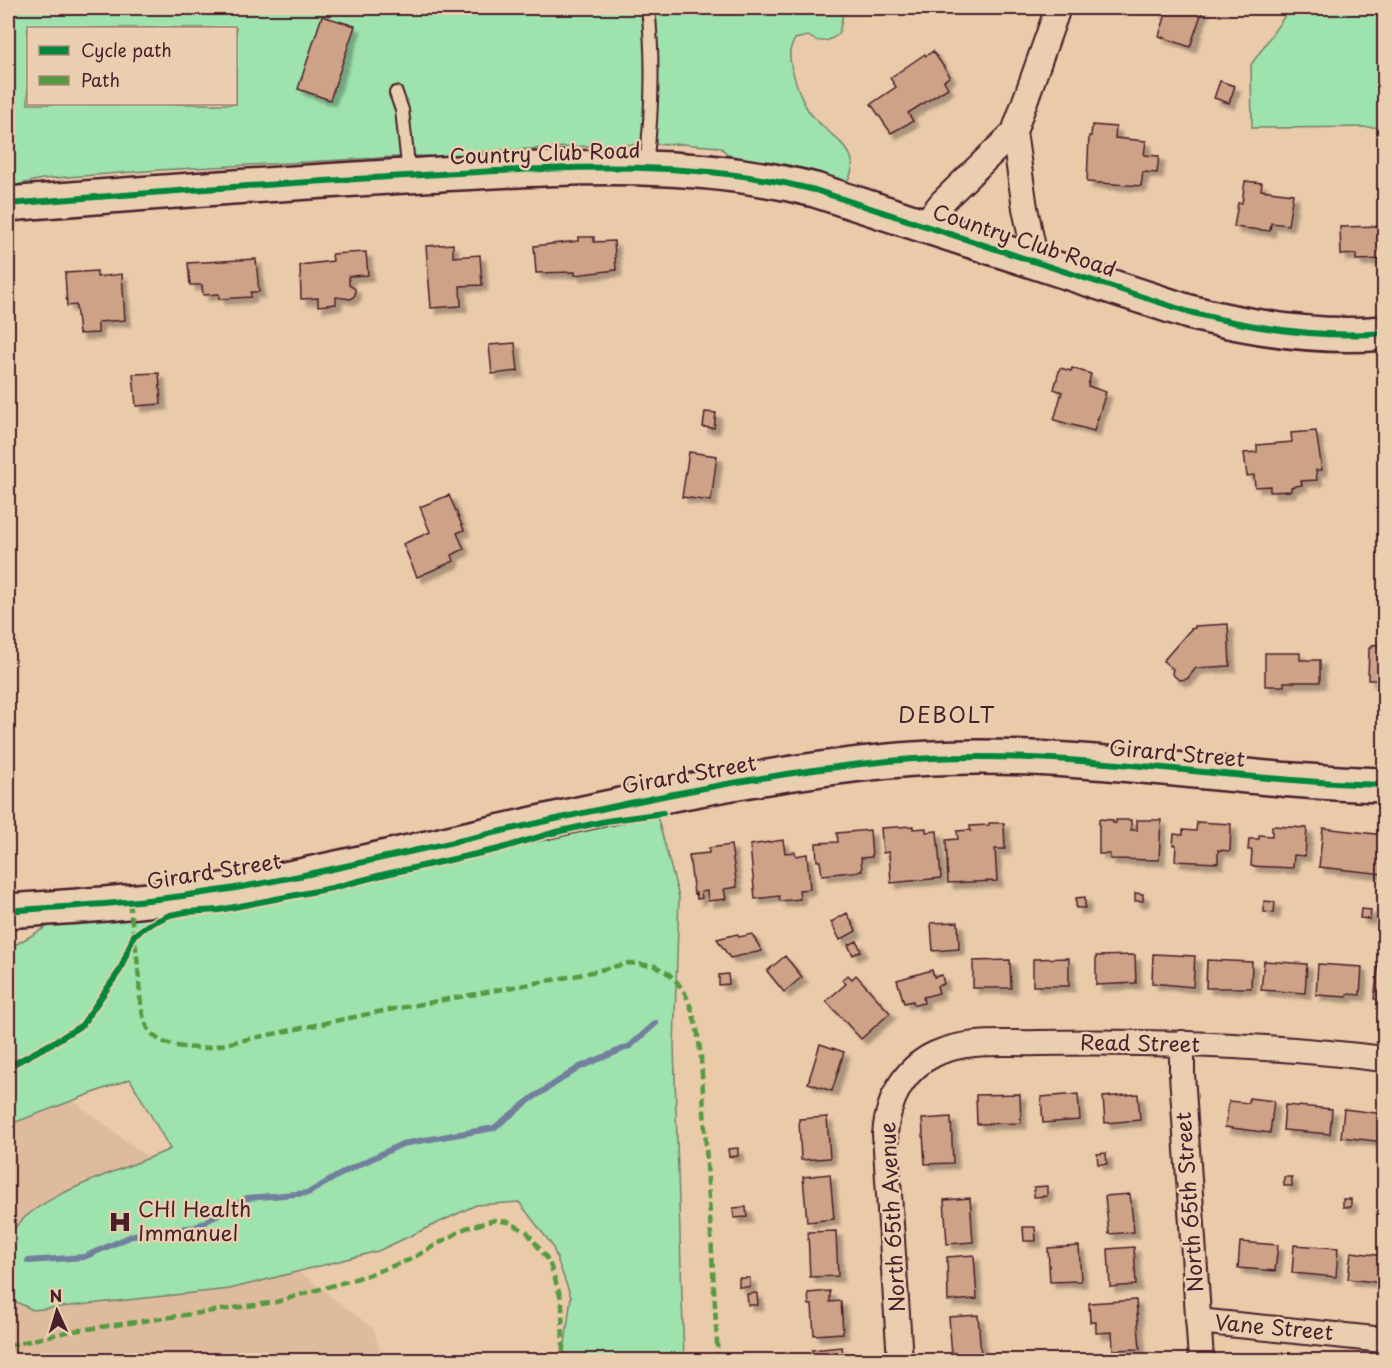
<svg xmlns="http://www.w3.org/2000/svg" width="1392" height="1368" font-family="'Playpen Sans',sans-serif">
<defs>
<filter id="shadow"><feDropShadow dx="5.5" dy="5.5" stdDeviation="1.5" flood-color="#0004"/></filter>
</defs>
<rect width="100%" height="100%" fill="#e9caa9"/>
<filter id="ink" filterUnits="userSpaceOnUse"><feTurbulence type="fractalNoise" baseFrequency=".0167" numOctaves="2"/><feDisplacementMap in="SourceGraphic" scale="12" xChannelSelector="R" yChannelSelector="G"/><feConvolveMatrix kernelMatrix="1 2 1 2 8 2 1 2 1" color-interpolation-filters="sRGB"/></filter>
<g filter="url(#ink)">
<path fill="#debb9c" d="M63 1093 374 1329 382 1360H8V1115Z"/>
<path fill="#9ee2ad" stroke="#74806c" stroke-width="1.5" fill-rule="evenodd" d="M8 8H844L839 34C828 42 820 44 808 36L795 39C793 43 790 48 790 52 788 63 801 100 808 110 824 136 873 151 843 187L735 161 720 147 681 144 608 145 489 151 442 157 413 156 159 170 42 179 8 187ZM28 28H236V104H28Z
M1290 8H1384V127L1252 128 1251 65Z
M656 812 679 897 674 1046 684 1360H563L571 1297 552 1245 519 1202 476 1205 378 1251 230 1289 33 1310 8 1298C8 1285 4 1249 9 1238 27 1195 129 1169 170 1149L130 1079 8 1125V949L55 922H91L235 904Z"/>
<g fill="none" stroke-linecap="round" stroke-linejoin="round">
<path stroke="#72809d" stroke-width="6" d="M28 1261 84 1257 134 1235 196 1227 247 1198 308 1193 346 1171 402 1144 494 1128 531 1099 580 1067 630 1046 656 1023"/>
</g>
<path fill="#cda286" stroke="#4a1f2b" stroke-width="1.5" filter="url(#shadow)" d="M1157 8 1203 9 1190 47 1159 36 1166 14 1156 11Z
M322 16 355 26 330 100 298 89Z
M933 51 950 76 944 81 948 88 908 113 913 121 891 133 871 104 896 87 890 78 925 54 926 56Z
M1220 81 1235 86 1229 103 1214 98Z
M1092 125 1116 127 1115 138 1146 141 1144 155 1159 156 1157 173 1143 172 1141 186 1087 182 1089 136H1091Z
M1245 181 1262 183 1261 190 1293 194 1288 225 1271 223 1270 231 1234 227 1238 203H1242Z
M1384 226V259L1356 260V254L1341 255 1340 227Z
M578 237H594V242L614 241 616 270 575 275V272L536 273 534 246 578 241Z
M453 244V257L480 255 482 285 460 286 461 306 431 308 426 246Z
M366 252 368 275 349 276V285L355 289V295L351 299 336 297V304L318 306V298L301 299 300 265 333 261 332 254Z
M256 259 259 292H251V297L219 299V294L203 295 202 285H190L188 263Z
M97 271V277L122 274 125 320 98 322V333L79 334 76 305 67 306 65 273Z
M515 343 518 371 492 374 489 345Z
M1060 368 1071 371 1072 368 1091 374 1088 386 1106 392 1094 431 1054 420 1062 392 1054 389Z
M159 373 161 404 136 406 133 374Z
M705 412 716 413 714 428 703 427Z
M1316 431 1322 470H1316L1317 480 1301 481 1302 485 1291 487V491L1270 492V486L1255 487 1254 475 1247 476 1244 453 1257 452V445L1292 442 1291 433Z
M689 452 717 456 711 501 682 497Z
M449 495 464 530 457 533 464 549 452 555 454 561 417 577 403 544 430 532 420 507Z
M1228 624 1230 666 1196 668 1187 679 1179 680 1172 674 1173 669 1163 661 1191 629 1195 628V626Z
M1381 644H1384V680H1368L1369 648H1372V645Z
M1265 653H1300V660H1320V682H1284V686H1265Z
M1099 819 1113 820V823H1116V820H1131V830H1137V820H1161L1159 860 1110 859V854H1099Z
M1197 822 1231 824 1230 851 1218 850V863L1175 861 1176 845H1173L1174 834 1183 835V830L1196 831Z
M989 823H1004L1005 849H995L997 881 948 883 946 840 958 839 957 831 970 830 971 832 970 826 989 825Z
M913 826V829L926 828V832L937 831 941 878 891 883 889 852 883 853 881 828Z
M1272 826 1307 828 1305 856 1294 855 1293 868 1251 866 1252 850H1248L1249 839H1259V835L1272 836Z
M1323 828 1384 835V874L1319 867Z
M870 830 872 857 861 858 862 871 822 875 820 861H817L816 843 838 842 837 833Z
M783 840 785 853 795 852 796 856 807 854 810 889 799 890 800 899 780 901 779 896 755 899 750 845Z
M731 845 737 887 724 889 726 899 708 901 707 891 701 892 702 898 697 899 696 893 694 894 689 855 709 853V848Z
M1135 893 1143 894V901H1135Z
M1085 897V908H1076V898Z
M1264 901 1275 902 1274 913 1264 912Z
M1361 909 1371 910 1370 919 1360 918Z
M1378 910 1384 911V923L1377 922Z
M847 913 856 931 840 940 831 922Z
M958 922 959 949 933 951 931 923Z
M737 934 739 937 752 934 762 951 730 958 717 939Z
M857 941 861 951 853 955 848 945Z
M1153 954 1195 956 1193 987 1152 983Z
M1135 955 1136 983 1096 985V956Z
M785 956 802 977 784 992 767 971Z
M1069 958V986H1033V959Z
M1010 960 1011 988H973V961Z
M1207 960 1252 962 1251 988H1206Z
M1264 961 1307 964 1305 993 1261 990Z
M1379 961 1384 962V1001L1374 999Z
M1318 964 1362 967 1360 995 1347 994V997L1316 995Z
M932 970 934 977 942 975 944 984 937 986 939 993 923 997 924 1003 914 1005 913 1001 904 1003 897 980Z
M728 974 729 984 719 985V975Z
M848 975 852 979 856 975 890 1013 861 1039 826 1001 846 984 842 980Z
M820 1044 844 1052 832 1091 808 1083Z
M1020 1094 1021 1123 977 1124 976 1095Z
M1078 1094 1080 1120 1043 1123 1041 1097Z
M1138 1094 1140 1120 1105 1123 1103 1097Z
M1249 1098 1274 1101 1270 1133 1225 1127 1229 1101 1249 1103Z
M1285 1105 1332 1109 1330 1134 1283 1130Z
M1344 1109 1384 1114V1142L1341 1137Z
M827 1117 830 1158 801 1160 799 1119Z
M951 1117 953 1163 925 1164 922 1119Z
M738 1148V1156L729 1157 728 1149Z
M1106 1153 1107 1164H1098L1097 1154Z
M830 1174 834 1219 807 1222 803 1177Z
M1284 1177H1292V1186H1284Z
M1047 1186V1196L1034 1197V1187Z
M1130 1194 1134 1232 1109 1234 1105 1196Z
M970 1198 973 1242 947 1244 944 1200Z
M1343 1199H1351V1207H1343Z
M746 1207 747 1217 734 1218 733 1208Z
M1023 1227H1035L1036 1241H1024Z
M836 1231 838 1276 810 1277 808 1232Z
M1240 1242 1278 1245 1275 1271 1238 1268Z
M1294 1245 1338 1248 1336 1277 1292 1273Z
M1079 1246 1081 1281 1050 1282 1048 1248Z
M1134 1247 1136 1285 1110 1287 1108 1249Z
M1351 1252 1384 1256V1283L1348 1279Z
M974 1255 977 1299 948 1301 947 1257Z
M739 1278H750V1287H739Z
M830 1291V1302L841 1301 843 1333 814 1335 812 1305H809L808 1293Z
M757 1293 758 1305H748L747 1294Z
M1136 1300 1140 1349 1113 1350 1112 1332 1096 1333V1322H1090L1089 1303Z
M978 1315 981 1355 952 1356 949 1317Z
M842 1347 844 1360H813L812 1350Z"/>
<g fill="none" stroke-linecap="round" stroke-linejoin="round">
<g stroke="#4a1f2b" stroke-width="16">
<path id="lane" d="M396 93 402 110 409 174
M646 167C652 114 654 61 648 8"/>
</g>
<g stroke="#4a1f2b" stroke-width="28">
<path id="street" d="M1014 132 1025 208 1036 262
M923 225 943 201 1014 132 1058 8
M1182 1043V1074L1201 1360
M1198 1321 1384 1340
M900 1360 885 1134C888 1100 903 1069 935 1054 966 1039 1006 1044 1039 1043 1155 1041 1270 1045 1384 1059"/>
</g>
<g stroke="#4a1f2b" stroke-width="38">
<path id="secondary" d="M8 204C146 193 284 183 423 175 556 168 684 157 815 190L1189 312C1252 328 1319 339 1384 333
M8 911C73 906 138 903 203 893 281 882 358 863 436 846 586 812 736 776 889 761 1054 745 1219 781 1384 785"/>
</g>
<use href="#lane" stroke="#e9cfb0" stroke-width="12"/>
<use href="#street" stroke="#e9cfb0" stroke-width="24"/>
<use href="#secondary" stroke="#e9cfb0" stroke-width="33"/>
<path stroke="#559a41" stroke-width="4.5" stroke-dasharray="9 4.5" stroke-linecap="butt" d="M129 902C132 924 136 945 138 967 142 1023 139 1049 206 1048L378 1012 579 975 629 963 655 966 669 974 677 982 685 993 691 1008 697 1029 701 1057 718 1360
M8 1346 66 1332 276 1302 365 1276 409 1260 466 1228 495 1220 508 1222 527 1232 549 1261 562 1301 563 1360"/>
<g stroke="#e9cfb0" stroke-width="10">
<path id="cycleway" d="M8 204C146 193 284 183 423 175 556 168 684 157 815 190L1189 312C1252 328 1319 339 1384 333
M8 911C73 906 138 903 203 893 281 882 358 863 436 846 586 812 736 776 889 761 1054 745 1219 781 1384 785
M8 1067 56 1041 82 1025 120 970 134 935 148 925 170 915 186 912 219 910 332 888 386 874 499 849 552 833 606 821 663 813"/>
</g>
<use href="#cycleway" stroke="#00873e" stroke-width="6"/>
</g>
</g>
<defs>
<g id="hospital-bare" transform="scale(1.8)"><path d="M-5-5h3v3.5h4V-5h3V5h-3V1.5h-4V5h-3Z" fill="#4a1f2b" stroke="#e9cfb0" stroke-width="2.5" paint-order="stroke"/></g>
</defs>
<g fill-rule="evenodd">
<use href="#hospital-bare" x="120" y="1222"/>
</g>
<g text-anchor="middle" stroke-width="5" stroke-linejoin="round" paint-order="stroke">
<g font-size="21" fill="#4a1f2b" stroke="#e9cfb0">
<text transform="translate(545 154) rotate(-2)" y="7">Country Club Road</text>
<text transform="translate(1024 241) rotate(18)" y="7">Country Club Road</text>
<text transform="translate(1177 754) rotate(5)" y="7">Girard Street</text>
<text transform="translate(689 775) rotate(-10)" y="7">Girard Street</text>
<text transform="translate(214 872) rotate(-9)" y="7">Girard Street</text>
<text transform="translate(1140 1044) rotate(1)" y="7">Read Street</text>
<text transform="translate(1190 1202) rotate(-94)" y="7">North 65th Street</text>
<text transform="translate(893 1217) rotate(-93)" y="7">North 65th Avenue</text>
<text transform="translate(1274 1328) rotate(5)" y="7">Vane Street</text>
</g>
<g font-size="21" fill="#4a1f2b" stroke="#e9cfb0" text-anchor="start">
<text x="138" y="1217">CHI Health<tspan x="138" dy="24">Immanuel</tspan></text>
</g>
<g font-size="22" letter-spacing="1.5" fill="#4a1f2b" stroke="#e9cfb0">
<text x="947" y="723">DEBOLT</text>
</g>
</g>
<rect width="1392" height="1368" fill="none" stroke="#e9cfb0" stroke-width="30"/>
<rect x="15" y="15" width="1362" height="1338" fill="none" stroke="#4a1f2b" stroke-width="2" filter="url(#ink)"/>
<rect x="27" y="27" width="210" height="78" fill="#e9cfb0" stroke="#a9897b" stroke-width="1.5"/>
<rect x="39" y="46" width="30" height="9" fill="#00873e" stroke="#a9897b" stroke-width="1.5"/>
<text x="81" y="57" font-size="18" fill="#4a1f2b">Cycle path</text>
<rect x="39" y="76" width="30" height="9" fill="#559a41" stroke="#a9897b" stroke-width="1.5"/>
<text x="81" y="87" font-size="18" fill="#4a1f2b">Path</text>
<g transform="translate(57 1311) rotate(356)" stroke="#e9cfb0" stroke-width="4.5" paint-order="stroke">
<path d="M0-4.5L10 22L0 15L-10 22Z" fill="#4a1f2b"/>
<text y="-9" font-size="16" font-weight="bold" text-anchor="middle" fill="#4a1f2b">N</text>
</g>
</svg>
